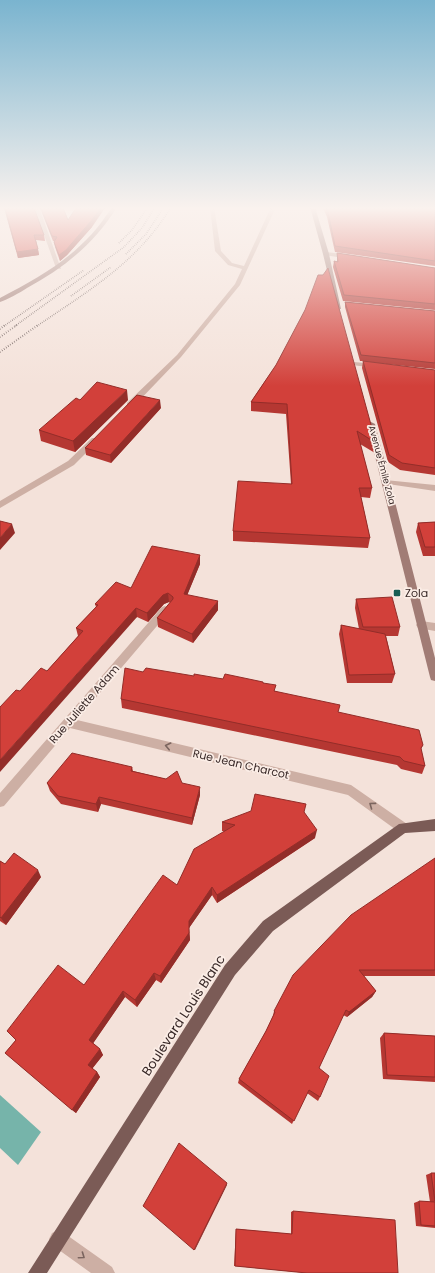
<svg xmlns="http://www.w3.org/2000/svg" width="435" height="1273" font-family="Poppins,sans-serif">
<rect width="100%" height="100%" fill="#f4e2da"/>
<path fill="#76b4aa" d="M0 1095 41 1132 18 1165 0 1148Z"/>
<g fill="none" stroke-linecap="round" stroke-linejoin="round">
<path fill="#cdafa4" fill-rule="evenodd" d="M210 207H214L221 251 232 263 244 266 271 207H276L240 285 181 357 133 407H127V403L177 355 235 284 242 269 228 265 215 251Z
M92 438H98L99 440 74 465 0 508V501L68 461Z"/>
<path fill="#cdafa4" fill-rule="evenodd" d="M34 207H39L61 269 56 268Z
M326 252 350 255 353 257 350 259 324 255 323 254Z
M354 362 376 364 379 366 376 368 352 365V363Z
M385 480 435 485V491L388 484H385Z
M165 606 170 610 168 613 77 720 351 785 407 824 409 828 407 832 403 834 399 832 348 795 70 728 4 806 0 807V793L162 607Z
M421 621 435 623V631L418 628 416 625 418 622Z
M58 1230 64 1233 112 1267 115 1273H91L52 1245 49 1239 52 1233Z"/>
<path fill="#a17c75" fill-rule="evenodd" d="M112 207H117C95 243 64 268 27 288 19 293 9 299 0 302V298C46 274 84 252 112 207Z
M310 207H315L329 254 341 309 336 308 323 254Z
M368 422H371L375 424 435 658V681L431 680 430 677 422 645 367 424Z"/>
<path fill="#7b5b56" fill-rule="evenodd" d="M435 819V831L405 833 273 931 235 975 47 1273H28L225 965 263 921 399 824Z"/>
<path stroke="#382827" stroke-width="1.5" stroke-dasharray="0.5 1.5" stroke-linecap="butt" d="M119 243 132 230 148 207
M126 254 146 234 164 207
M71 296 111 267
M4 326 84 270
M15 326 124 247 142 228 155 207
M37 326C88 291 138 262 171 207"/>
<path stroke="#382827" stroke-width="2" stroke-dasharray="0.5 2" stroke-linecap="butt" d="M0 329 5 325
M0 337 17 325
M0 352 38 325"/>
</g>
<path fill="#b53732" d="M4 208H34L44 235 45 241 36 240 39 255 18 258Z
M40 208H63L68 220 92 227 67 255 60 261 55 247 54 241H53Z
M323 208H435V266L335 252 327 217Z
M337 253 435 268V310L343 301 333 267 334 261 337 262Z
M345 302 435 311V369L367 362 435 370V475L400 470 388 462 362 368 363 361H360L345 307Z
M305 310 376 443 375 453 360 444 372 488 370 498 361 497 370 538 368 548 233 541V531L291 484 286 414 251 411V402L276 365Z
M128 400 75 452 41 441 39 430Z
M161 408 111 463 86 455 85 448Z
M435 522V556H423L416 532 418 523Z
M200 555V564L187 595 218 610 193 643 158 627 157 618 170 603 169 602 164 604 148 622 137 617 20 691 47 671 78 636 76 628 96 607 95 604 131 588Z
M356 599 400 627 398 636H386L395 674 392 683H347L339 634 341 625 359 629 355 608Z
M194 676 263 683 275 691 338 712 423 745 421 749 425 766 422 774 401 769 397 765 122 708 121 699Z
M132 767 133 771 182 783 200 795 192 825 101 804 98 812 61 804 50 791 47 783Z
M304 812 315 838 217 903 212 895 189 928 190 940 161 983 156 980 137 1007 125 997 93 1043 100 1049 103 1055 92 1069 97 1072 100 1077 76 1113 11 1058 5 1053 16 1040 7 1031 84 985 177 885 224 831H222V822Z
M435 858V976H364L376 991 372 997 347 1017 343 1015 319 1068 320 1097 318 1101 307 1093 292 1124 238 1083 239 1079 266 1031 273 1016 274 1011Z
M0 861 5 864 41 877 6 925 0 921Z
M384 1033 435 1036V1082L383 1079 380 1038Z
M431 1173H435V1228L416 1226 414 1203 419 1201 430 1202 426 1175Z
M293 1211 307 1273 234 1266 236 1229 291 1234V1212Z"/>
<path fill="#932d29" d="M101 208H105L92 227 67 255 60 261 59 255Z
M38 249 39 255 18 258 17 252Z
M127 390 128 400 75 452 73 441Z
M160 400 161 408 111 463 110 455Z
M12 524 15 533 0 550V538Z
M200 555V564L184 603V594Z
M168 593 169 602 164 604 148 622 147 613 163 595Z
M218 601V610L193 643 192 634Z
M136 608 137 617 0 772V760Z
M200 787V795L192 825V818Z
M99 797 101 804 98 812 96 804Z
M317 830 315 838 217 903V895Z
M38 870 41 877 6 925 1 918Z
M212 887V895L189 928 190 940 161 983 160 976 189 921Z
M154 973 156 980 137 1007 135 1000Z
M123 991 125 997 92 1045 89 1040Z
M376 991 372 997 347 1017 349 1012Z
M100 1049 103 1055 91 1070 88 1065Z
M97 1072 100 1077 76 1113 72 1110Z
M227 1183V1185L195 1250H194Z"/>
<path fill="#d2403a" stroke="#932d29" d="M5 208H34L44 235H34L38 249 17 252Z
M41 208H63L68 220 76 208H101L91 221 66 250 59 255 54 242 57 237 52 236Z
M326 208H435V261L335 246 328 212Z
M337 253 435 268V304L344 295 334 261 338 262Z
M328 268 376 443 357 431 372 488H359L370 538 233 531 238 481 292 484 287 404 251 402 276 365 305 310 318 275H323Z
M345 302 435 311V363L361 355Z
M363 361 435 370V468L402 463 389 455Z
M97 382 127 390 73 441 39 430 76 398 80 400Z
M137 395 160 400 110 455 85 448Z
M0 521 12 524 0 538Z
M435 522V547H425L418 523Z
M152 546 200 555 184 594 218 601 192 634 157 618 173 599V597L168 593 163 595 147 613 136 608 0 760V707L16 690 20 691 41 668 47 671 83 631 76 628 98 605 95 604 116 582 131 588Z
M392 597 400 627H363L356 599Z
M341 625 385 634 395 674 349 675Z
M125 668 143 672 146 668 194 676V674L223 679 225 674 263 682V683L276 685 274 691 340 705 338 712 419 730 423 745 421 748 425 766 404 761 400 757 121 699Z
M72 753 132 767 131 771 166 779 177 771 182 783 200 787 192 818 99 797 96 804 58 796 47 783Z
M255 794 306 804 304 812 317 830 217 895 212 887 189 921V933L160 976 154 973 135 1000 123 991 89 1040 100 1049 88 1065 97 1072 72 1110 5 1053 16 1040 7 1031 58 965 84 985 163 875 177 885 194 849 235 825 222 822 251 811Z
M14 853 38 870 1 918 0 917V861L5 864Z
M435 858V970H359L376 991 349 1012 346 1010 319 1068 329 1076 320 1097 309 1090 294 1121 239 1079 266 1031 275 1012 274 1011 293 975 351 915Z
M384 1033 435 1036V1077L387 1075Z
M179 1143 227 1183 194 1250 143 1206Z
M431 1173H435V1201Z
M419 1201 435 1202V1226L421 1225Z
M293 1211 395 1220 398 1273H307L235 1266 236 1229 292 1234Z"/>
<defs><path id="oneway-chevron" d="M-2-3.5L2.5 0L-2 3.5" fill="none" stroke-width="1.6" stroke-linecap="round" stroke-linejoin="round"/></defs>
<g stroke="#7b655f">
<use href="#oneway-chevron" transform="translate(168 746) rotate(-167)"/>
<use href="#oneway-chevron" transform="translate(372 805) rotate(-144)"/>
<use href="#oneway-chevron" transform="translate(82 1256) rotate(35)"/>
</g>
<linearGradient id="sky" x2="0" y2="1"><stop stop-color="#7ab4cf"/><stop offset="0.54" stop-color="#faf2ee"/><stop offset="1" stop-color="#faf2ee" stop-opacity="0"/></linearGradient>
<rect width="435" height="386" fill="url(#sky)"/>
<rect fill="#185e54" stroke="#fbede6" stroke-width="1.5" x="393" y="589" width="8" height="8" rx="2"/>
<g text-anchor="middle" stroke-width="3.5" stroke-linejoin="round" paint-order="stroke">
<g font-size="9" fill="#382827" stroke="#fbede6">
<text transform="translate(382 465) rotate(75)" y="3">Avenue Émile Zola</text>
</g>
<g font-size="11" fill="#382827" stroke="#fbede6" text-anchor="start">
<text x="405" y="597">Zola</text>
</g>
<g font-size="11" fill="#382827" stroke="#fbede6">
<text transform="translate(84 704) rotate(-49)" y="4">Rue Juliette Adam</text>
<text transform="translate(241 764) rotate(13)" y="4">Rue Jean Charcot</text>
</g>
<g font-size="13" fill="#382827" stroke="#fbede6">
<text transform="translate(183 1015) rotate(-57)" y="5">Boulevard Louis Blanc</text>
</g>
</g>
</svg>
